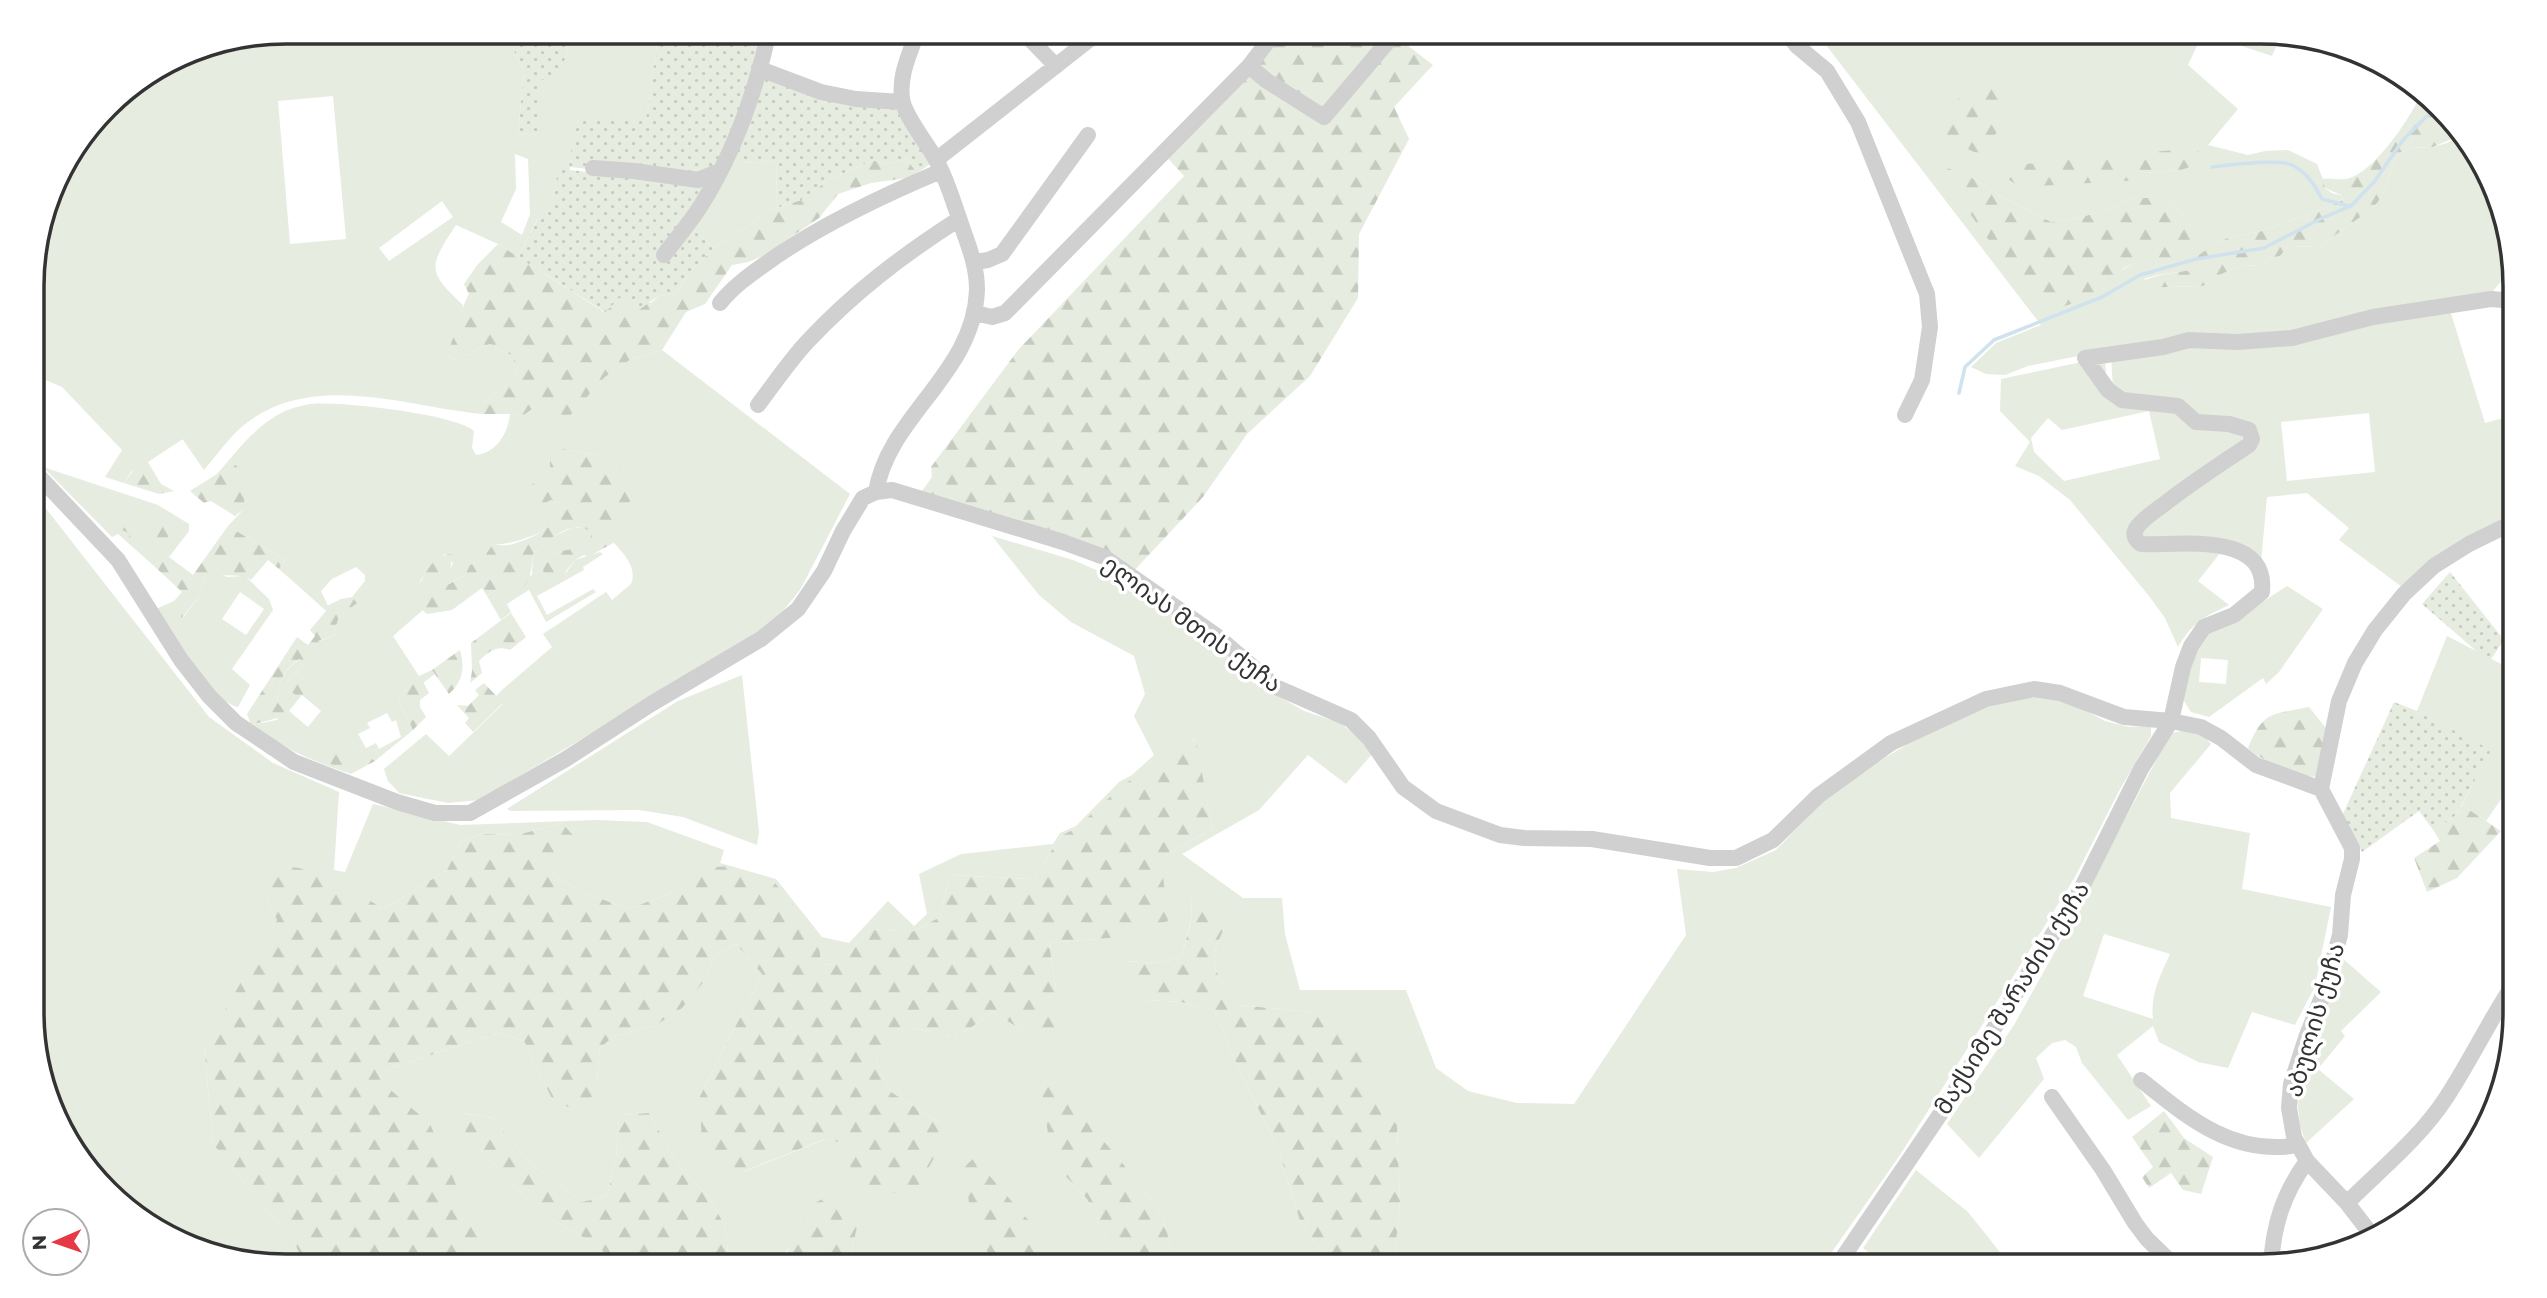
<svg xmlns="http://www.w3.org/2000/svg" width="2547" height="1298" font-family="Montserrat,'Noto Sans Georgian',sans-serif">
<defs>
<pattern id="forest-firs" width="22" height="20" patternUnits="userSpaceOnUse" patternTransform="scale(1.75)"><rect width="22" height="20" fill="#e6ecdf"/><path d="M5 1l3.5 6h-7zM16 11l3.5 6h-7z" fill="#c6cbc0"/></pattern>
<pattern id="park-dots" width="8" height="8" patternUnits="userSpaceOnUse" patternTransform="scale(1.75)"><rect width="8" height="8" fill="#e6ecdf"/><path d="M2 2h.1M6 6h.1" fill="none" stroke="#c6cbc0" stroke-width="1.8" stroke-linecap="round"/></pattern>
</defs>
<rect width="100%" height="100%" fill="#fff"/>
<path fill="#e6ecdf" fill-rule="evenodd" d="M286 32H505L524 72 518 133 538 135V78L564 62 572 32H659L646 121 569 167 560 166 546 220 538 218 518 257 498 244 456 225C429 266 426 271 463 305L458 330 447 354 454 360 490 344 513 356 517 378 483 403V414C408 407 315 371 248 422 231 434 218 454 204 470L179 434 131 472 124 483 105 477 122 450 62 387 36 376 32 378V269L58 173 118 95 189 51ZM333 96 346 239 290 244 278 101ZM515 154 528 159 530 214 522 235 501 222 516 189ZM442 201 453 217 389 261 379 248Z
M1816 32H1900L1892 43 1902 32H2261L2271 34 2279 40 2272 56 2203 33 2188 65 2238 109 2208 145 2248 155 2265 151 2288 150 2317 164 2323 179V187L2332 193 2343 196 2342 199 2331 206 2262 231 2228 238 2216 243 2192 270 2157 275 2143 279 2169 287 2203 286 2217 276 2242 265 2258 266 2269 258 2280 256 2289 246 2319 247 2374 207 2380 199 2398 155 2410 148 2433 147 2447 143 2461 135 2472 144 2513 253V267L2488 297 2311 332 2098 352 2028 366 2005 375 1986 374 1971 367 1996 343 2041 325ZM2202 163 2181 170 2142 173V180L1998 173 2026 164ZM1972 178 2004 198 2051 222 2083 217 2137 198H2167L2174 204 2201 241 2131 265 2115 274 2103 290Z
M777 161 776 208 714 248 687 224 723 164Z
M2449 307 2485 423 2514 415V514L2402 587 2339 540 2349 528 2307 493 2267 497 2261 562 2243 550 2143 541 2140 527 2253 446 2258 432 2253 426C2205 419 2156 409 2113 388L2111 357 2179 346 2233 345ZM2369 413 2375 472 2287 481 2281 422Z
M662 350 850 494 800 590 783 611 750 639 479 800 448 803 399 793 388 781 384 769 426 734 449 756 503 704 496 696 503 689 552 647 543 634 606 592 612 600 631 584C640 562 612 545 603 528 597 518 599 470 598 456L563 449 551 487H542L551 500 562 504C563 531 515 544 492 545L483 559 470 565 465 575 448 584 449 572 453 563 445 554 421 579 417 605 423 610 393 636 419 676 432 670 435 674 423 683 410 685 398 700 413 730 375 761C356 748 335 752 313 755L351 774C311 761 285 749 251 725L277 720 283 708 278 703C276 685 284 668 301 659L302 663 285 686 315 688 297 673 320 644 317 642 333 636 339 617 356 603 352 597 365 581V575L356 567 332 579 321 591 328 606 323 608 279 569 285 560 228 526 243 510 242 482 237 474 238 467 229 460C245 441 262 422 285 411 293 408 303 405 311 404 339 401 455 414 474 431L472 448 476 455C496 453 508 434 510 414L521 417 546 398 566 419 605 377 631 359ZM302 695 321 711 308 727 289 711ZM387 713 392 722 396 720 401 737 379 749 376 743 366 748 358 734 370 728 367 723Z
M2105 357 2107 391 2230 425 2249 439 2133 523 2134 542 2224 548 2198 581 2229 605C2205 616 2192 623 2178 647L2165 618 2149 596 2070 500 2039 476 2015 466 2030 442 2000 411 2001 379ZM2149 411 2160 459 2064 481 2034 452 2031 438 2048 418 2062 430Z
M43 467 158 505 189 524V531L169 557 154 566 118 534 112 537Z
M33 492 209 717 273 763 339 792 334 870 345 872 373 804 460 825 596 820 647 822 724 850 720 863 776 879 822 937 849 943 888 901 914 926 927 914 919 874 961 854 1053 844 1060 833 1076 826 1119 782 1132 775 1154 755 1134 716 1145 694 1134 656 1071 622 1039 595 992 536 1073 560 1108 575 1171 610 1227 655 1254 682 1304 711 1340 723 1357 736 1373 753 1346 784 1308 755 1259 810 1182 854 1243 898H1282L1285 934 1300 990H1406L1436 1068 1468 1091 1517 1103 1574 1104 1686 935 1677 869 1713 872 1736 868 1776 850 1820 804 1846 781 1903 747 1921 734 2005 700 2046 696 2068 701 2105 721 2129 727 2151 726V736L2119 791 2075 877 2026 956 1900 1155 1822 1266H1394L1400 1201 1397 1124 1371 1098 1361 1053 1312 1012 1239 1005C1214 971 1205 965 1226 925L1192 896 1191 921 1181 958 1157 963 1128 961 1145 1000 1181 1002 1215 1011 1237 1065 1279 1151 1300 1221 1332 1266H1172V1249L1162 1216 1121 1161 1099 1137 1060 1170 1087 1199 1120 1266H1065L1043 1237 1021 1213 982 1246 1001 1266H848L859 1219 797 1235C780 1266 764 1276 729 1260L725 1226 709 1197 679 1166 649 1113 619 1115 616 1158 607 1196 582 1202 529 1162 493 1118 463 1113 466 1135 520 1191 550 1219 592 1242 620 1266H493L380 1077 392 1068 497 1033 524 1041 553 1101 597 1081 600 1048 614 1036 655 1026 706 979 714 957 736 944 762 974 700 1096 743 1172 826 1139 842 1143 950 1129 891 1092 876 1060C890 1030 893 1023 929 1031 934 1032 939 1036 944 1036 963 1036 978 1023 992 1012L1027 1033 1056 988 1049 943 1109 938 1161 858 1212 829 1195 739 1076 828 1061 836 1033 879 950 875 940 917 912 932 871 929 839 964 821 965 699 868 669 894 628 909 578 890 547 869 562 823 517 835 481 834 461 842 447 870 384 909 362 896 266 898 277 920 204 1047 213 1144 295 1244 305 1266H286L173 1240 75 1154 34 1046Z
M572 528H585L590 531 591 536C581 549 568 550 552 553L566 573 575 560 600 552 603 554 583 567 584 570 537 596 547 615 593 589 596 592 546 622 529 590 507 604 511 612 501 620 487 596 500 588 532 575 533 554 550 538Z
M219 574 227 577 245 576 269 599 273 610 232 669 250 685 238 707C209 700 172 634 156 609L174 601 183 618 200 595 205 578ZM240 592 264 609 246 635 222 619Z
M2287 586 2323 609 2279 672 2266 684 2263 678 2209 717 2191 712 2184 701 2183 685 2198 640 2261 595 2264 601ZM2201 658 2228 660 2226 684 2199 682Z
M2447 636 2509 668 2515 693V779L2486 821 2462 805 2490 750 2417 711Z
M742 675 759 832 757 845 683 817 639 810 511 811 507 809 678 701Z
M2185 730 2200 732 2211 744 2170 793 2171 818 2250 833 2242 889 2331 907 2315 986 2295 1025 2252 1012 2228 1068 2198 1062 2159 1042 2153 1026 2117 1055 2151 1106 2128 1120 2082 1063 2076 1047 2065 1040 2052 1043 2036 1058 2044 1079 1979 1158 1947 1124 2014 1025 2063 937 2162 749 2173 733ZM2104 934 2170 954C2160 976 2150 995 2153 1019L2083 996Z
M2341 957 2381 992 2341 1031 2345 1036 2318 1069 2354 1099 2306 1143 2300 1126 2298 1106 2300 1078Z
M1916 1170 1968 1212 2007 1261 2004 1266H1886L1863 1248Z"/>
<path fill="url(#forest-firs)" d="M1255 32H1390L1433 65 1394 107 1409 139 1359 234 1358 298 1310 376 1247 434 1203 497 1130 575 1104 557 917 498 932 477 931 467 1019 349 1184 176 1163 153 1266 42Z
M1990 86 2002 99 2004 118 1984 157 1940 135 1962 91Z
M2419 98 2461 135 2433 147 2410 148 2398 155 2380 199 2374 207 2319 247 2289 246 2280 256 2269 258 2258 266 2242 265 2217 276 2203 286 2131 288C2150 274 2169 274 2191 270L2199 255 2216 243 2228 238 2262 231 2331 206 2342 200 2343 196 2323 187V179C2331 178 2339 180 2346 179 2373 174 2408 121 2419 98Z
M2184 149 2198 151 2203 163 2181 170 2142 173V180L2020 187 1997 172 2026 164Z
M907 159 917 173 907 178 871 183 838 194 819 218 763 256 748 262 732 265 705 304 686 312 662 350 631 359 605 377 566 420 546 399 521 417 510 414H483V403L517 378 513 356 490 344 454 360 447 354C456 334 459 312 469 294L464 284 478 264 498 244 604 312 621 297 651 303 658 296 677 294 687 275 714 248 776 208 801 200 827 181 873 160 887 164Z
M1937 167 1950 169 1972 178 2004 198 2051 222 2083 217 2137 198H2167L2174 204 2201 241C2183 272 2163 257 2134 264 2113 270 2114 283 2101 291 2084 301 2060 307 2041 314Z
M179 434 183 439 148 462 161 484 174 491 159 494 124 483 144 456Z
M563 449 598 456 635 475C636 499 626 509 610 526L602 527 615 542 588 557 584 555 575 560 558 581 552 582 544 576 543 568 552 553C567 550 581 549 591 536L590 531C570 519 547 541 533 554 532 573 527 603 500 588L487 596 482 588 452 610 427 614 417 605C416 585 429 556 451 554 453 565 448 573 449 584L465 575 470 565 483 559 492 545C500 545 509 546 516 543 534 538 563 523 562 504L551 500 538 506 531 501 528 488 534 483 542 487 550 486V459Z
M229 460 238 467 237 474 246 486 243 510 235 516 211 501 204 503 190 491 217 474Z
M166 519 171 521 166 546 155 547 146 541 140 545 134 546 129 540V533L122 530 128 523 134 522 147 532V541L154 538Z
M228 526 285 560 279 569 268 560 251 580C242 573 215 575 205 578L200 595 182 618 174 601 182 592 154 566 169 557 193 575Z
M352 597 357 603 339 617 333 636 318 641 321 644 297 673 315 688 312 694 296 695 286 689 285 686 302 663 300 659C284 668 276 685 278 703L283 708 285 716 251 725 247 714 297 637 308 645 315 636 310 630 326 611 323 608 341 599Z
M511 613 526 637 510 650C497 645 489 651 479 661L482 673 470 683 472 671 471 643Z
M460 650C465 668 463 681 449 694L432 670Z
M421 678 429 693 420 700V707L426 717 413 730 398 700 410 685Z
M484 683 503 703 473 732 465 723 469 718 457 705 468 706 479 695 475 690Z
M2309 707 2329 732 2320 775C2304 783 2259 759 2248 748 2264 710 2271 715 2309 707Z
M1196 739 1212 829 1161 858 1168 921 1109 938 1049 943 1056 988 1057 1043 1027 1033 992 1012C978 1023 963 1036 944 1036 939 1036 934 1032 929 1031 894 1023 890 1030 876 1060L891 1092 950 1129 914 1194 859 1191 842 1143 825 1139 742 1172 702 1149 700 1096 762 974 736 944 714 957 706 979 682 1008 655 1026 614 1036 600 1048 597 1081 586 1114 553 1101 524 1041 497 1033 392 1068 380 1077 386 1086 430 1124 487 1257 493 1266H305L295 1244 213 1144 204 1046 277 920 266 898 265 864 299 868 329 876 384 909 447 870 461 842 481 834 517 835 562 823 578 841 547 869 578 890 628 909 669 894 699 868 731 866 774 882 818 934 821 965 839 964 871 929 912 932 940 917 950 875 1033 879 1061 836 1076 828 1123 785Z
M328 748 364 754 375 761 351 774 312 755Z
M2462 805 2501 831 2457 878 2427 892 2414 858 2440 841 2434 831 2456 815Z
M1192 896H1210L1226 925C1205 965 1214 971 1239 1005L1312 1012 1337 1018 1361 1053 1372 1098 1397 1124 1400 1201 1394 1266H1332L1300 1221 1279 1151 1237 1065 1215 1011 1181 1002 1145 1000 1127 961 1157 963 1181 958 1191 922Z
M1051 1081 1121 1161 1162 1216 1172 1249V1266H1120L1087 1199 1060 1170 1050 1148 1042 1091Z
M2164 1111 2184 1138 2213 1157 2201 1194 2183 1190 2171 1173 2149 1188 2142 1177 2153 1167 2132 1137Z
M462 1113 493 1118 529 1162 582 1202 607 1196 616 1158 619 1115 649 1113 679 1166 709 1197 725 1226 729 1260 742 1266H620L592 1242 550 1219 520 1191 466 1135Z
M974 1158 1043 1237 1065 1266H1001L982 1246 972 1224 964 1167Z
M830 1195 848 1205 859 1219 848 1266H771L786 1254 811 1205Z"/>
<path fill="url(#park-dots)" d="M505 32H572L564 62 551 81 538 79V135L518 133 524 72Z
M659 32H769L761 69 821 92 902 102 936 160 917 173 907 159 887 164 873 160 827 181 801 200 776 208 777 161 723 164 698 180 570 167V170L695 185 713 176 687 224 714 248 687 275 677 294 658 296 639 310 621 297 605 312 518 257 539 217 546 220 560 165 569 167 576 120H646Z
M2450 572 2504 640 2489 662 2422 604Z
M2394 702 2417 711 2491 750 2456 815 2434 831 2419 811 2362 852 2342 816Z"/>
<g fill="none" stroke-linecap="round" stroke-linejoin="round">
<path stroke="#cfe2ee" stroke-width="3.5" d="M2212 167C2228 165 2282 158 2294 166 2308 174 2315 186 2322 199L2349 206
M1959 393 1965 367 1994 340 2102 297 2140 275 2196 259 2264 248 2322 218 2351 206 2374 182 2403 140 2433 110"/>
<path stroke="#d0d0d0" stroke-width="16" d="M1023 32 1056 66
M1786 32 1797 46 1827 71 1858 122 1927 294 1930 327 1922 380 1905 415
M1249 66 1267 81 1324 117 1396 32
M760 69 821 92 856 99 902 102
M936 160 1099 32
M593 168 634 171 698 180 720 171
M664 255C676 239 689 224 700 207 734 154 755 93 769 32
M975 262 988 260 1002 254 1088 135
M720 303C736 283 757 270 778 255 829 221 884 195 941 171
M975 313 992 317 1005 313 1249 66 1275 32
M758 405C774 384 790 360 808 341 854 292 903 255 959 219
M33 470 118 560 181 660 209 696 236 723 294 762 397 802 435 813H470L566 759 651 704 761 639 798 609 824 571 843 531 863 498 876 492 892 490 1063 542 1104 557 1217 636 1276 687 1351 720 1369 738 1403 787 1436 811 1500 835 1524 838 1592 839 1710 858H1736L1773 840 1818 796 1891 743 1986 699 2034 689 2060 693 2124 717 2171 721 2201 727 2221 738 2256 765 2321 789
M876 492C888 416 974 374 977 290 977 263 967 243 959 218 952 198 946 177 935 158 927 143 903 114 902 98 899 74 910 54 917 32
M2141 1080C2187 1117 2234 1157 2298 1145
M2052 1097 2103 1170 2135 1223 2147 1239 2175 1266
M2347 1203C2380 1170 2420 1138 2446 1098 2471 1060 2490 1019 2515 982
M2371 1234 2347 1203 2307 1161 2294 1137 2289 1108 2291 1084 2306 1038 2325 989 2340 935 2343 895 2352 859V848L2321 789 2339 701 2355 663 2375 630 2404 594 2434 566 2469 544 2514 522
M1837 1266 1941 1113 2080 891 2141 769 2171 721 2183 667 2191 646 2204 627 2234 615 2262 592C2268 530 2178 546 2141 544 2134 539 2132 533 2138 526 2144 518 2155 511 2163 505 2191 483 2220 464 2249 445L2252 439 2249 430 2229 424 2196 422 2178 406 2122 400 2108 390 2085 358 2163 347 2189 340 2237 342 2292 338 2373 317 2491 299 2514 301
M2271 1266C2273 1226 2283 1194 2307 1161"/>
</g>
<g text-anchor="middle" stroke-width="7" stroke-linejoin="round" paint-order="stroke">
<g font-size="24" fill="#333" stroke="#fff">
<text transform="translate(1192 624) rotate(36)" y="8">ელიას მთის ქუჩა</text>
<text transform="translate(2012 998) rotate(-58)" y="8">მაქსიმე შარაძის ქუჩა</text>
<text transform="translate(2315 1020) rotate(-74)" y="8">აბულის ქუჩა</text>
</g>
</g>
<path d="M0 0H2547V1298H0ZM286 44H2261A242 242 0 0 1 2503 286V1012A242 242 0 0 1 2261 1254H286A242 242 0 0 1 44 1012V286A242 242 0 0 1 286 44Z" fill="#fff" fill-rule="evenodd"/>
<path fill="none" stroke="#333" stroke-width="3.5" d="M286 44H2261A242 242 0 0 1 2503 286V1012A242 242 0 0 1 2261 1254H286A242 242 0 0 1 44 1012V286A242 242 0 0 1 286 44Z"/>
<g transform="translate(56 1242) rotate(268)"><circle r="33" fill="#ffffff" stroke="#adadad" stroke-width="2"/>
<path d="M0-5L12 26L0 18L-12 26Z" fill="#e63946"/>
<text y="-10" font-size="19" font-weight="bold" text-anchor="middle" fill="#333333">N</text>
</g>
</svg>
